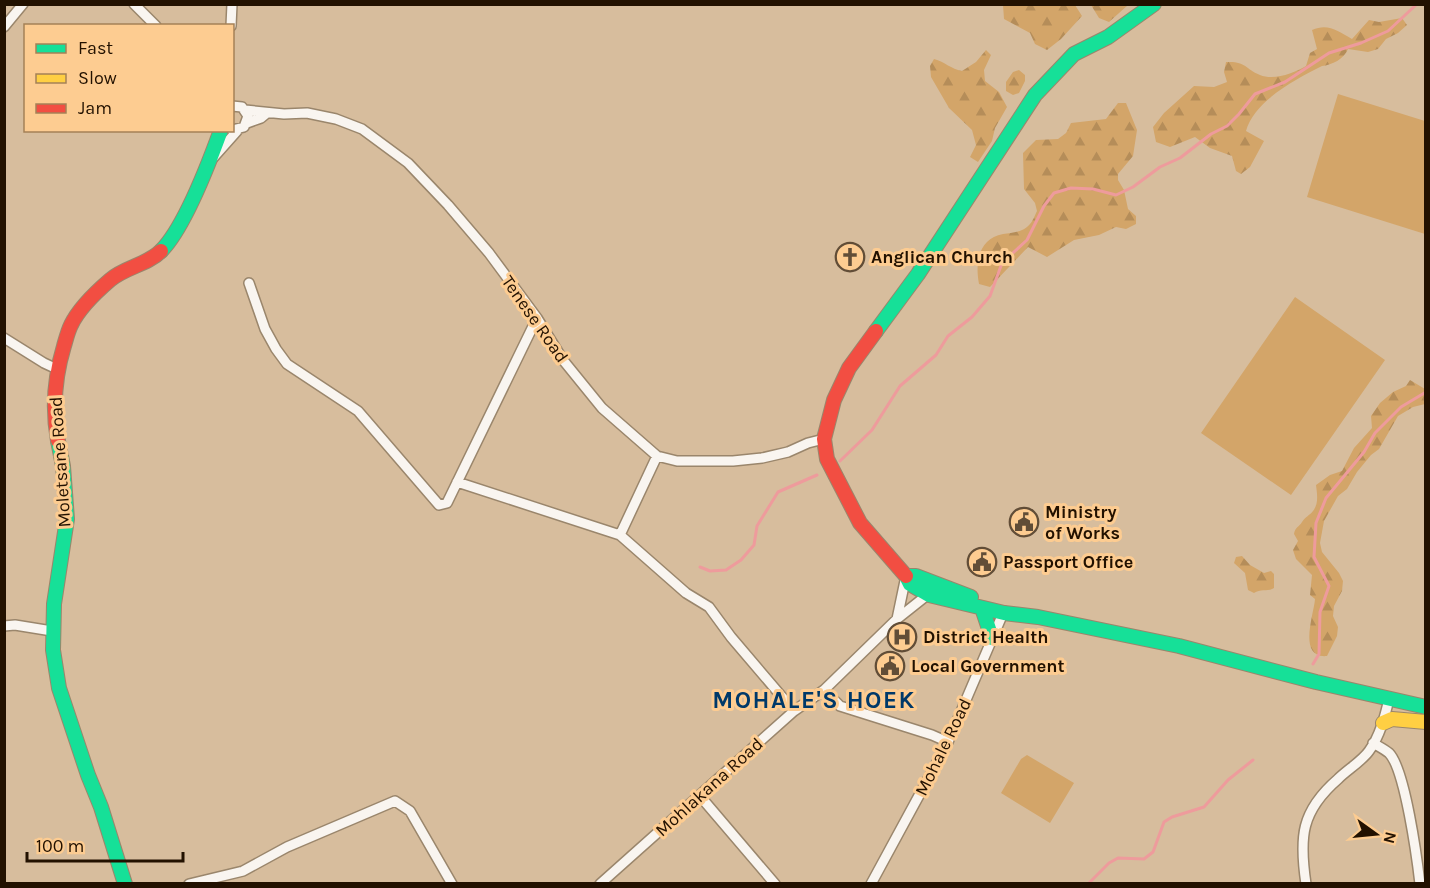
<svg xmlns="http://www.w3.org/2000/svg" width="1430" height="888" font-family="Karla,sans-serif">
<defs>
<pattern id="forest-firs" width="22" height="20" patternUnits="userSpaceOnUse" patternTransform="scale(1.5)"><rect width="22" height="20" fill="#d3a569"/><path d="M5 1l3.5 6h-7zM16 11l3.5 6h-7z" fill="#b58d59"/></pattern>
</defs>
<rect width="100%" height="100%" fill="#d7bd9d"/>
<path fill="#d3a569" d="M1338 94 1425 121V234L1307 197Z
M1295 297 1385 360 1291 495 1201 433Z
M1027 755 1074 783 1050 823 1001 793 1021 759Z"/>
<path fill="url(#forest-firs)" d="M1003 5H1075L1082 16 1061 39 1047 50 1035 44 1030 33 1004 19Z
M1091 5H1128L1109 22 1099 18Z
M1402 18 1407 25 1398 33 1386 39 1378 49 1368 52 1348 49C1344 59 1332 65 1322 66 1296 79 1254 101 1246 131L1264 141 1250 167 1241 174 1236 171 1232 156 1210 148 1195 137 1170 147 1156 142 1153 127 1164 113 1194 86 1214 87 1227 82 1224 72 1226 62C1246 61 1244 68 1260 75 1274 81 1294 73 1306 66L1310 53 1317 49 1312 30C1328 23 1338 31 1352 39L1369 20 1379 22Z
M986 50 991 55 984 70 985 81 999 92 1007 107 995 128 992 141 978 162 970 157 976 145 972 130 949 108 931 77 930 66 934 59C945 62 951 69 962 71L976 62Z
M1019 70 1025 75V81L1019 93 1013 95 1006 91V82L1013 72Z
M1118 103H1126L1137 130 1133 156 1118 174V180L1124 190 1128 209 1136 216V224L1126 229 1116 227 1099 235 1074 240 1047 257 1028 247 990 287 979 284C975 263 978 239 1003 234 1013 232 1022 233 1030 224 1033 221 1035 215 1037 211L1035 203 1024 189 1023 153 1036 140 1058 139 1066 133 1071 123 1106 119Z
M1410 380 1425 389V404L1413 407 1398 416 1379 449 1371 455 1357 472 1347 489 1338 496 1324 521 1320 543 1322 552 1339 573 1343 581 1342 591 1334 606 1333 616 1338 627 1337 636 1327 656C1297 659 1314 614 1315 599L1310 595 1312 575 1296 559 1293 550 1298 541 1294 534C1295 527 1299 527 1302 522 1306 516 1309 516 1313 511 1319 504 1317 493 1316 485L1330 475 1342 471 1354 448 1372 428 1371 416 1380 403 1393 392 1406 386Z
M1242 556 1250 565 1264 573 1271 571 1274 574V588C1269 592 1261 588 1254 593L1248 590 1245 573 1234 563 1236 557Z"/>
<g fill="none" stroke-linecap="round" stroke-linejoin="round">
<path stroke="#ee9b9c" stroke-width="3" d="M840 461 872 430 900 386 936 355 948 336 972 317 990 296 1002 263 1027 240 1044 206 1054 193 1071 188 1093 189 1116 195 1133 187 1160 167 1180 158 1211 134 1227 126 1239 114 1255 94 1285 82 1329 53 1361 43 1388 31 1417 4
M700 567 710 571 726 570 741 560 754 545 757 526 778 492 817 475
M1313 664 1319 654 1320 612 1329 586 1314 557 1316 523 1326 498 1364 452 1375 433 1401 407 1426 392
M1088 884 1109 863 1118 858 1144 859 1153 852 1164 822 1172 817 1204 807 1228 780 1253 760"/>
<g stroke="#9a866c" stroke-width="12">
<path id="street" d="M134 4 156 26
M231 26 232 4
M4 27 23 4
M232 106 242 107 248 116 244 127 232 130
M245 110 284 114 307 113 336 119 362 129 408 163 448 205 489 253 537 318 563 360 602 408 657 456 677 461H733L762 458 788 452 808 443 824 439
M247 123 261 118 267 113
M213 158 237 131
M249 283 265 329 276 349 287 364 358 411 439 505 447 503 537 318
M4 338 44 363 57 369
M457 482 620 535 686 593 709 607 731 637 794 711
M620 535 657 456
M897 619 906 576
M4 626 15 625 52 631
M824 690 840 706 932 735 948 742
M1373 743C1378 746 1384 749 1389 753 1405 769 1417 858 1420 884
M700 796 775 884
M189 884 243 871 287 847 395 801 410 811 452 884
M600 884 794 711 824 690 897 619 931 592
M871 884 948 742 1004 611
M1306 884C1299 837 1301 811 1338 779 1347 770 1362 761 1369 751 1380 736 1385 716 1389 699"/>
</g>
<g stroke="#9a866c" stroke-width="16">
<path id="fast" d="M161 251C185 227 209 163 221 130
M876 331 918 274 1035 95 1074 54 1108 37 1154 4
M58 441 63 466 67 519 54 604 53 650 59 688 88 775 101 807 125 884
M906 576 910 584 929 595 1004 613 1038 617 1179 646 1316 682 1426 707
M906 576H916L971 597
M982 608 992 638"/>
</g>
<g stroke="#9a866c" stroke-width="16">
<path id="slow" d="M1383 723 1392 719 1426 722"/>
</g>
<g stroke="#9a866c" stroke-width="16">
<path id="jam" d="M876 331 849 368 834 400 824 439 827 459 860 523 906 576
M58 441C52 408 54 379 64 346 66 339 68 331 71 325 79 308 96 292 110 280 125 267 147 265 161 251"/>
</g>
<use href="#street" stroke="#f9f5f0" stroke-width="9"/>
<use href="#fast" stroke="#16e098" stroke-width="14"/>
<use href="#slow" stroke="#ffcf43" stroke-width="14"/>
<use href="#jam" stroke="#f24e42" stroke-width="14"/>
</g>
<defs>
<g id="church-ring" transform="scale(1.5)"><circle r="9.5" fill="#fdcc91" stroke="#614d37" stroke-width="1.5"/><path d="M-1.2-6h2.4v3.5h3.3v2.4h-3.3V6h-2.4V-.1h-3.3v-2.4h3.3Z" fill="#614d37"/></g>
<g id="civic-ring" transform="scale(1.5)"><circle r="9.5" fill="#fdcc91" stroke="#614d37" stroke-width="1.5"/><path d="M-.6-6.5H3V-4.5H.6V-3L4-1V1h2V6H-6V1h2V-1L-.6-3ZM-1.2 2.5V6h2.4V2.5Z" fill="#614d37"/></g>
<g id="hospital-ring" transform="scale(1.5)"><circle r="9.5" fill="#fdcc91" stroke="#614d37" stroke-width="1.5"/><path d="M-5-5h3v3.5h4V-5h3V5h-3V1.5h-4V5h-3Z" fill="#614d37"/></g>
</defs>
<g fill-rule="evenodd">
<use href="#church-ring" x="850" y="257"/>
<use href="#civic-ring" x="1024" y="522"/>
<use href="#civic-ring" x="982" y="562"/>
<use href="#hospital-ring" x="902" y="637"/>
<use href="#civic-ring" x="890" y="666"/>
</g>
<g text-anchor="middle" stroke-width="6" stroke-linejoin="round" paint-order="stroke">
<g font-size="18" font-weight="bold" fill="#210" stroke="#fdcc91" text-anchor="start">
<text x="871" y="263">Anglican Church</text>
<text x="1045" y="518">Ministry<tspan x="1045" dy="21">of Works</tspan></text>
<text x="1003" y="568">Passport Office</text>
<text x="923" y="643">District Health</text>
<text x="911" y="672">Local Government</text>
</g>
<g font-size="18" fill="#210" stroke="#fdcc91">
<text transform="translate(535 319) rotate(55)" y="6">Tenese Road</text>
<text transform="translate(60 462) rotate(-94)" y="6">Moletsane Road</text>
<text transform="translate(943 747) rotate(-64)" y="6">Mohale Road</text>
<text transform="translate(709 787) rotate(-42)" y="6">Mohlakana Road</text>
</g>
<g font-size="24" font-weight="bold" letter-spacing="1.5" fill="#003969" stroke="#fdcc91">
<text x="814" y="708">MOHALE'S HOEK</text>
</g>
</g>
<rect width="1430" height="888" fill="none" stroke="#221100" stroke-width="12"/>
<rect x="24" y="24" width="210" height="108" fill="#fdcc91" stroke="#a58157" stroke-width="1.5"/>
<rect x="36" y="44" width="30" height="9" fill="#16e098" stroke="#a58157" stroke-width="1.5"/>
<text x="78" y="54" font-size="18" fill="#221100">Fast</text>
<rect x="36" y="74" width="30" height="9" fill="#ffcf43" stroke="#a58157" stroke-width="1.5"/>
<text x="78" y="84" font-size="18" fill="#221100">Slow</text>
<rect x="36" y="104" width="30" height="9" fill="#f24e42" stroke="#a58157" stroke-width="1.5"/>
<text x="78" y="114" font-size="18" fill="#221100">Jam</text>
<g transform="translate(1376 834) rotate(105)" stroke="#fdcc91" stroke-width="4.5" paint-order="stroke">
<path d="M0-4.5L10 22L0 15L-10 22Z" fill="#221100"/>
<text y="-9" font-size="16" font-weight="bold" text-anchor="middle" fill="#221100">N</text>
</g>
<path d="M27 852v9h156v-9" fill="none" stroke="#221100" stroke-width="3"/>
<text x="36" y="852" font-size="18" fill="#221100" stroke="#fdcc91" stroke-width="4.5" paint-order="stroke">100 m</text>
</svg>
